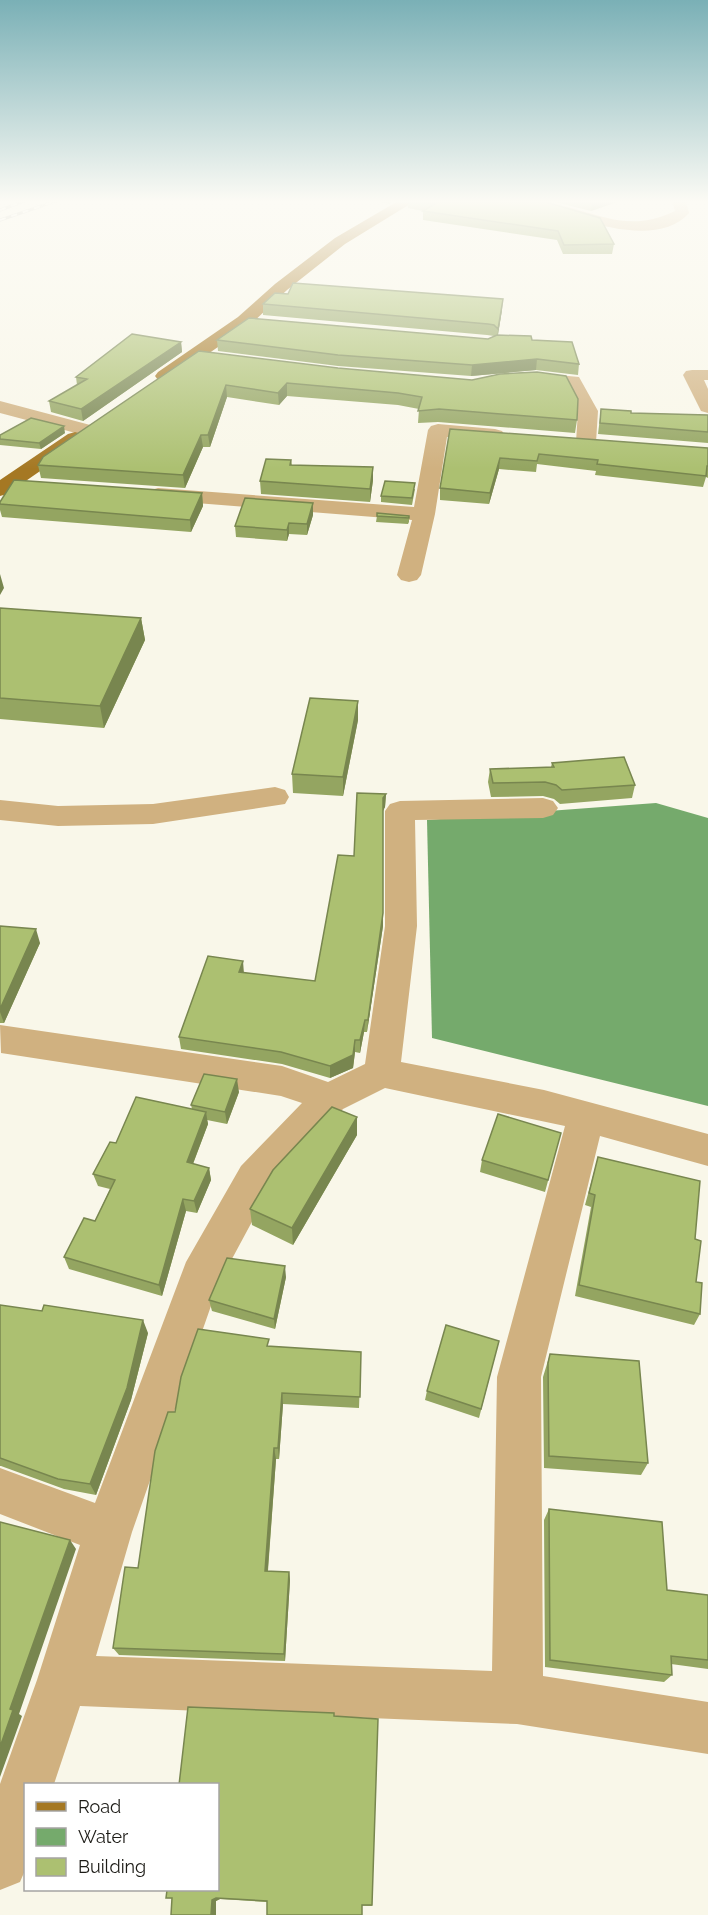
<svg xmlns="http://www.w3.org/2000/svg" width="708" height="1915" font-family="Raleway,sans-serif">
<rect width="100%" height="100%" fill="#f9f7e9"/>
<path fill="#75aa6c" d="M656 803 708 818V1106L432 1038 427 820Z"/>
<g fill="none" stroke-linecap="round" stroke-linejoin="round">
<path fill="#d0b180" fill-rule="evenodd" d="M527 201C584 201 618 239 675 211L672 201H686L689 213C655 252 570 216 529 204Z
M692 370H708V380H704L708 389V413L701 411 683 375 686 371Z
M525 372 579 377 598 411 596 442 593 446H579L576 442 578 411 566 386 519 381 516 377 519 373Z
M0 401 94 426 97 430 94 434 87 436 0 413Z
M438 424 495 429 502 431 505 435 502 439 495 441 447 437 435 514 421 575 417 580 409 582 401 580 397 575 412 520 158 500 151 498 147 494 151 490 158 488 414 507 428 430 431 426Z
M275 787 285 790 289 797 285 804 153 824 58 826 0 820V800L58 806 153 804Z
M543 798 553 801 558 808 553 815 543 818 415 820 417 926 401 1062 544 1090 708 1134V1166L600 1136 541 1377 543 1676 708 1702V1754L517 1724 80 1706 54 1784H26V1868L20 1882 0 1890V1784L37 1680 80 1545 0 1514V1468L95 1503 186 1262 241 1166 302 1103 281 1096 1 1053 0 1025 282 1066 328 1082 365 1064 385 926V811L390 804 400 801ZM385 1088 565 1126 497 1377 492 1671 96 1656 132 1532 219 1283 269 1190 343 1109Z"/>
<path fill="#a57823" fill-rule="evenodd" d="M398 201H415L345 244 287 290 250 325 170 380H158L155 376 158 372 238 317 275 284 335 238Z
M75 432 82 434 85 438 82 442 7 494 0 496V480L68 434Z"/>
<g stroke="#949289" stroke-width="3">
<path id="rail" d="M0 210 25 201
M0 220 56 201"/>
</g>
<use href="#rail" stroke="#fff" stroke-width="2" stroke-dasharray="6" stroke-linecap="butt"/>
</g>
<path fill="#94a561" d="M376 201H394L389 204Z
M408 201H542L614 244 612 254H563L557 240 423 220V211L408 208Z
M551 201H620L591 211Z
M263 304 502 310 498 335 532 340 579 364 578 375 536 370 471 376 338 366 218 351 217 340 488 339 494 336 487 335 263 315Z
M181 342 182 352 83 421 51 412 49 401 77 385 76 377Z
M199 351 577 420 575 433 438 422 418 423 419 409 398 405 287 396 279 405 227 397 210 447H203L185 488 41 478 38 465Z
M601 409 631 413 708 415V443L598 434Z
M450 429 708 448V478L706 477 703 487 595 475 596 471 537 464 536 472 499 469 489 504 440 500V488Z
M65 433 41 449 0 445V435Z
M291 460 292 465 373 480 370 502 261 494 260 481Z
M415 489 412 505 381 502V496Z
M202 493 203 506 191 532 2 517 0 510V502Z
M313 515 307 535 289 534 287 541 236 537 235 526Z
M377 516H409V522L408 524 376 522Z
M0 608 141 618 145 640 104 728 0 719Z
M358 701V720L343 796 293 793 292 774Z
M552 763 635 785 632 798 560 804 554 799 543 796 491 797 488 782 490 769 551 767Z
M386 794 385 807 383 810V926L367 1032H364L360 1053 355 1052 353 1068 330 1078 282 1064 181 1049 179 1037 244 973 315 981 354 856Z
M0 926 40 943 4 1023H0Z
M239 1092 227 1124 207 1120 208 1124 193 1164 209 1168 211 1180 197 1213 186 1211 162 1296 69 1269 64 1257 95 1221 110 1189 98 1186 93 1174 116 1143 192 1109 191 1105Z
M357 1117V1135L293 1245 252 1225 250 1209Z
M561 1133 545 1192 480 1172 482 1160Z
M598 1157 695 1239 696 1282 700 1314 694 1325 575 1296 591 1207 585 1205Z
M286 1277 275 1329 212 1311 209 1300Z
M0 1305 148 1333 131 1400 96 1495 64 1489 1 1466H0Z
M499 1341 479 1418 425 1400 427 1391Z
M270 1347 361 1352 359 1408 283 1404 279 1459H276L268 1571 289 1572 290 1580 285 1661 119 1655 113 1648 138 1568 175 1412Z
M550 1354 648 1463 641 1475 544 1468 543 1377Z
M549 1509 667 1590 708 1595V1669L671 1664 672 1675 664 1682 545 1667 544 1520Z
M334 1716 372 1906 267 1902 220 1899 216 1901 166 1898Z"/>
<path fill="#78864f" d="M596 201H620L591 211 592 202Z
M503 299 502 310 497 340 498 329Z
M181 342 182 352 83 421 81 409Z
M537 359 536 370 471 376 472 365Z
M287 383V396L279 405 278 393Z
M226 385 227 397 210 447 208 435Z
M64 426 65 433 41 449 39 443Z
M201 435 203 447 185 488 183 475Z
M500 458 499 469 489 504 490 493Z
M373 467V480L370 502V489Z
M202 493 203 506 191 532 190 520Z
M313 503V515L307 535V524Z
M289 523V534L287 541V530Z
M0 574 4 588 0 595Z
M141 618 145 640 104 728 100 706Z
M358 701V720L343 796V777Z
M386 794 385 807 383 811V798Z
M383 913V926L367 1032 368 1020Z
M36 929 40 943 4 1023 0 1012V1009Z
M243 961 244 974 239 972Z
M365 1020 364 1032 360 1053V1040Z
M355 1040V1052L353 1068 330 1078V1066Z
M237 1079 239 1092 227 1124 225 1112Z
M206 1112 208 1124 189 1174 187 1162Z
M357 1117V1135L293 1245 292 1228Z
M209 1168 211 1180 197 1213 194 1201Z
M183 1199 186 1211 162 1296 159 1285Z
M285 1266 286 1277 275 1329 274 1319Z
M143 1320 148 1333 131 1400 96 1495 90 1484Z
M282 1393 283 1404 279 1459 278 1448Z
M274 1448 276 1459 267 1580 265 1571Z
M70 1540 76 1549 19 1714 22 1716 0 1777V1747L10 1709Z
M289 1572 290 1580 285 1661 284 1654Z
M216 1898 220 1899 216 1901V1915H211L212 1900Z"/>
<path fill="#acc071" stroke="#78864f" stroke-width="1.5" d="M418 201H542L600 218 614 244 564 245 558 231 423 211 435 204Z
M293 283 503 299 498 329 494 325 488 324 263 304 275 293 288 294Z
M249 318 488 339 497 335 531 336 532 340 572 342 579 364 537 359 472 365 338 355 217 340Z
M132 334 181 342 81 409 49 401 87 379 76 377Z
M199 351 338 368 472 380 500 374 537 372 566 376 578 399 577 420 439 409 418 411 422 397 398 393 287 383 278 393 226 385 208 435H201L183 475 38 465 43 457Z
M601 409 631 411V413L708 415V432L600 423Z
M31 418 64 426 39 443 0 439V435Z
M450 429 708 448V466H707L706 476 597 464 598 460 539 454 537 461 500 458 490 493 440 488Z
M266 459 291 460 290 465 373 467 370 489 260 481Z
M14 480 202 493 190 520 0 504V502Z
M385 481 415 483 412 498 381 496Z
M245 498 313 503 307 524 289 523 287 530 235 526Z
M377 513 409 516V518L377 516Z
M0 608 141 618 100 706 0 698Z
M310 698 358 701 343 777 292 774Z
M624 757 635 785 562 790 556 785 545 782 493 783 490 769 554 767 552 763Z
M357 793 386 794 383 798V913L368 1020H365L360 1040H355L353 1055 330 1066 281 1052 179 1037 208 956 243 961 239 972 315 981 338 855 354 856Z
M0 926 36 929 0 1009Z
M204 1074 237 1079 225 1112 191 1105Z
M136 1097 206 1112 187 1162 209 1168 194 1201 183 1199 159 1285 64 1257 84 1218 95 1221 115 1180 93 1174 110 1142 116 1143Z
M332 1107 357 1117 292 1228 250 1209 273 1170Z
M498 1114 561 1133 548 1180 482 1160Z
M598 1157 700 1181 695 1239 701 1241 696 1282 702 1283 700 1314 579 1285 595 1195 589 1193Z
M227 1258 285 1266 274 1319 209 1300Z
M0 1305 42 1311 44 1305 143 1320 127 1388 90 1484 58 1479 0 1458Z
M446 1325 499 1341 481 1409 427 1391Z
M198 1329 269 1339 267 1346 361 1352 360 1397 282 1393 278 1448H274L265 1571 289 1572 284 1654 113 1648 125 1567 138 1568 155 1451 168 1412H175L181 1377Z
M550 1354 639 1361 648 1463 549 1456 548 1363Z
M549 1509 662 1522 667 1590 708 1595V1660L671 1656 672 1675 550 1660Z
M0 1522 70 1540 10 1709 13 1710 0 1747Z
M188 1707 334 1713V1716L378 1719 372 1905H362V1915H267V1901L216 1898 212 1900 211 1915H171L172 1898H166L167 1890H218V1785H179Z"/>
<linearGradient id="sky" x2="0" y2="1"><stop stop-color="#7ab0b6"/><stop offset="0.43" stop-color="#fcfbf5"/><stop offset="1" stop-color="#fcfbf5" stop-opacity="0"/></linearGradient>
<rect width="708" height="469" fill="url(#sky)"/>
<rect x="24" y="1783" width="195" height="108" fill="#ffffff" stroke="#a5a4a2" stroke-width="1.5"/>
<rect x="36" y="1802" width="30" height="9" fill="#a57823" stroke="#a5a4a2" stroke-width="1.5"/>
<text x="78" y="1813" font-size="18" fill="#1d1c17">Road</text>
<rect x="36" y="1828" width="30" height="18" fill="#75aa6c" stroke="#a5a4a2" stroke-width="1.5"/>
<text x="78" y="1843" font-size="18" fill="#1d1c17">Water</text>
<rect x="36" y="1858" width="30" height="18" fill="#acc071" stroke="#a5a4a2" stroke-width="1.5"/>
<text x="78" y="1873" font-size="18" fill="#1d1c17">Building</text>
</svg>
